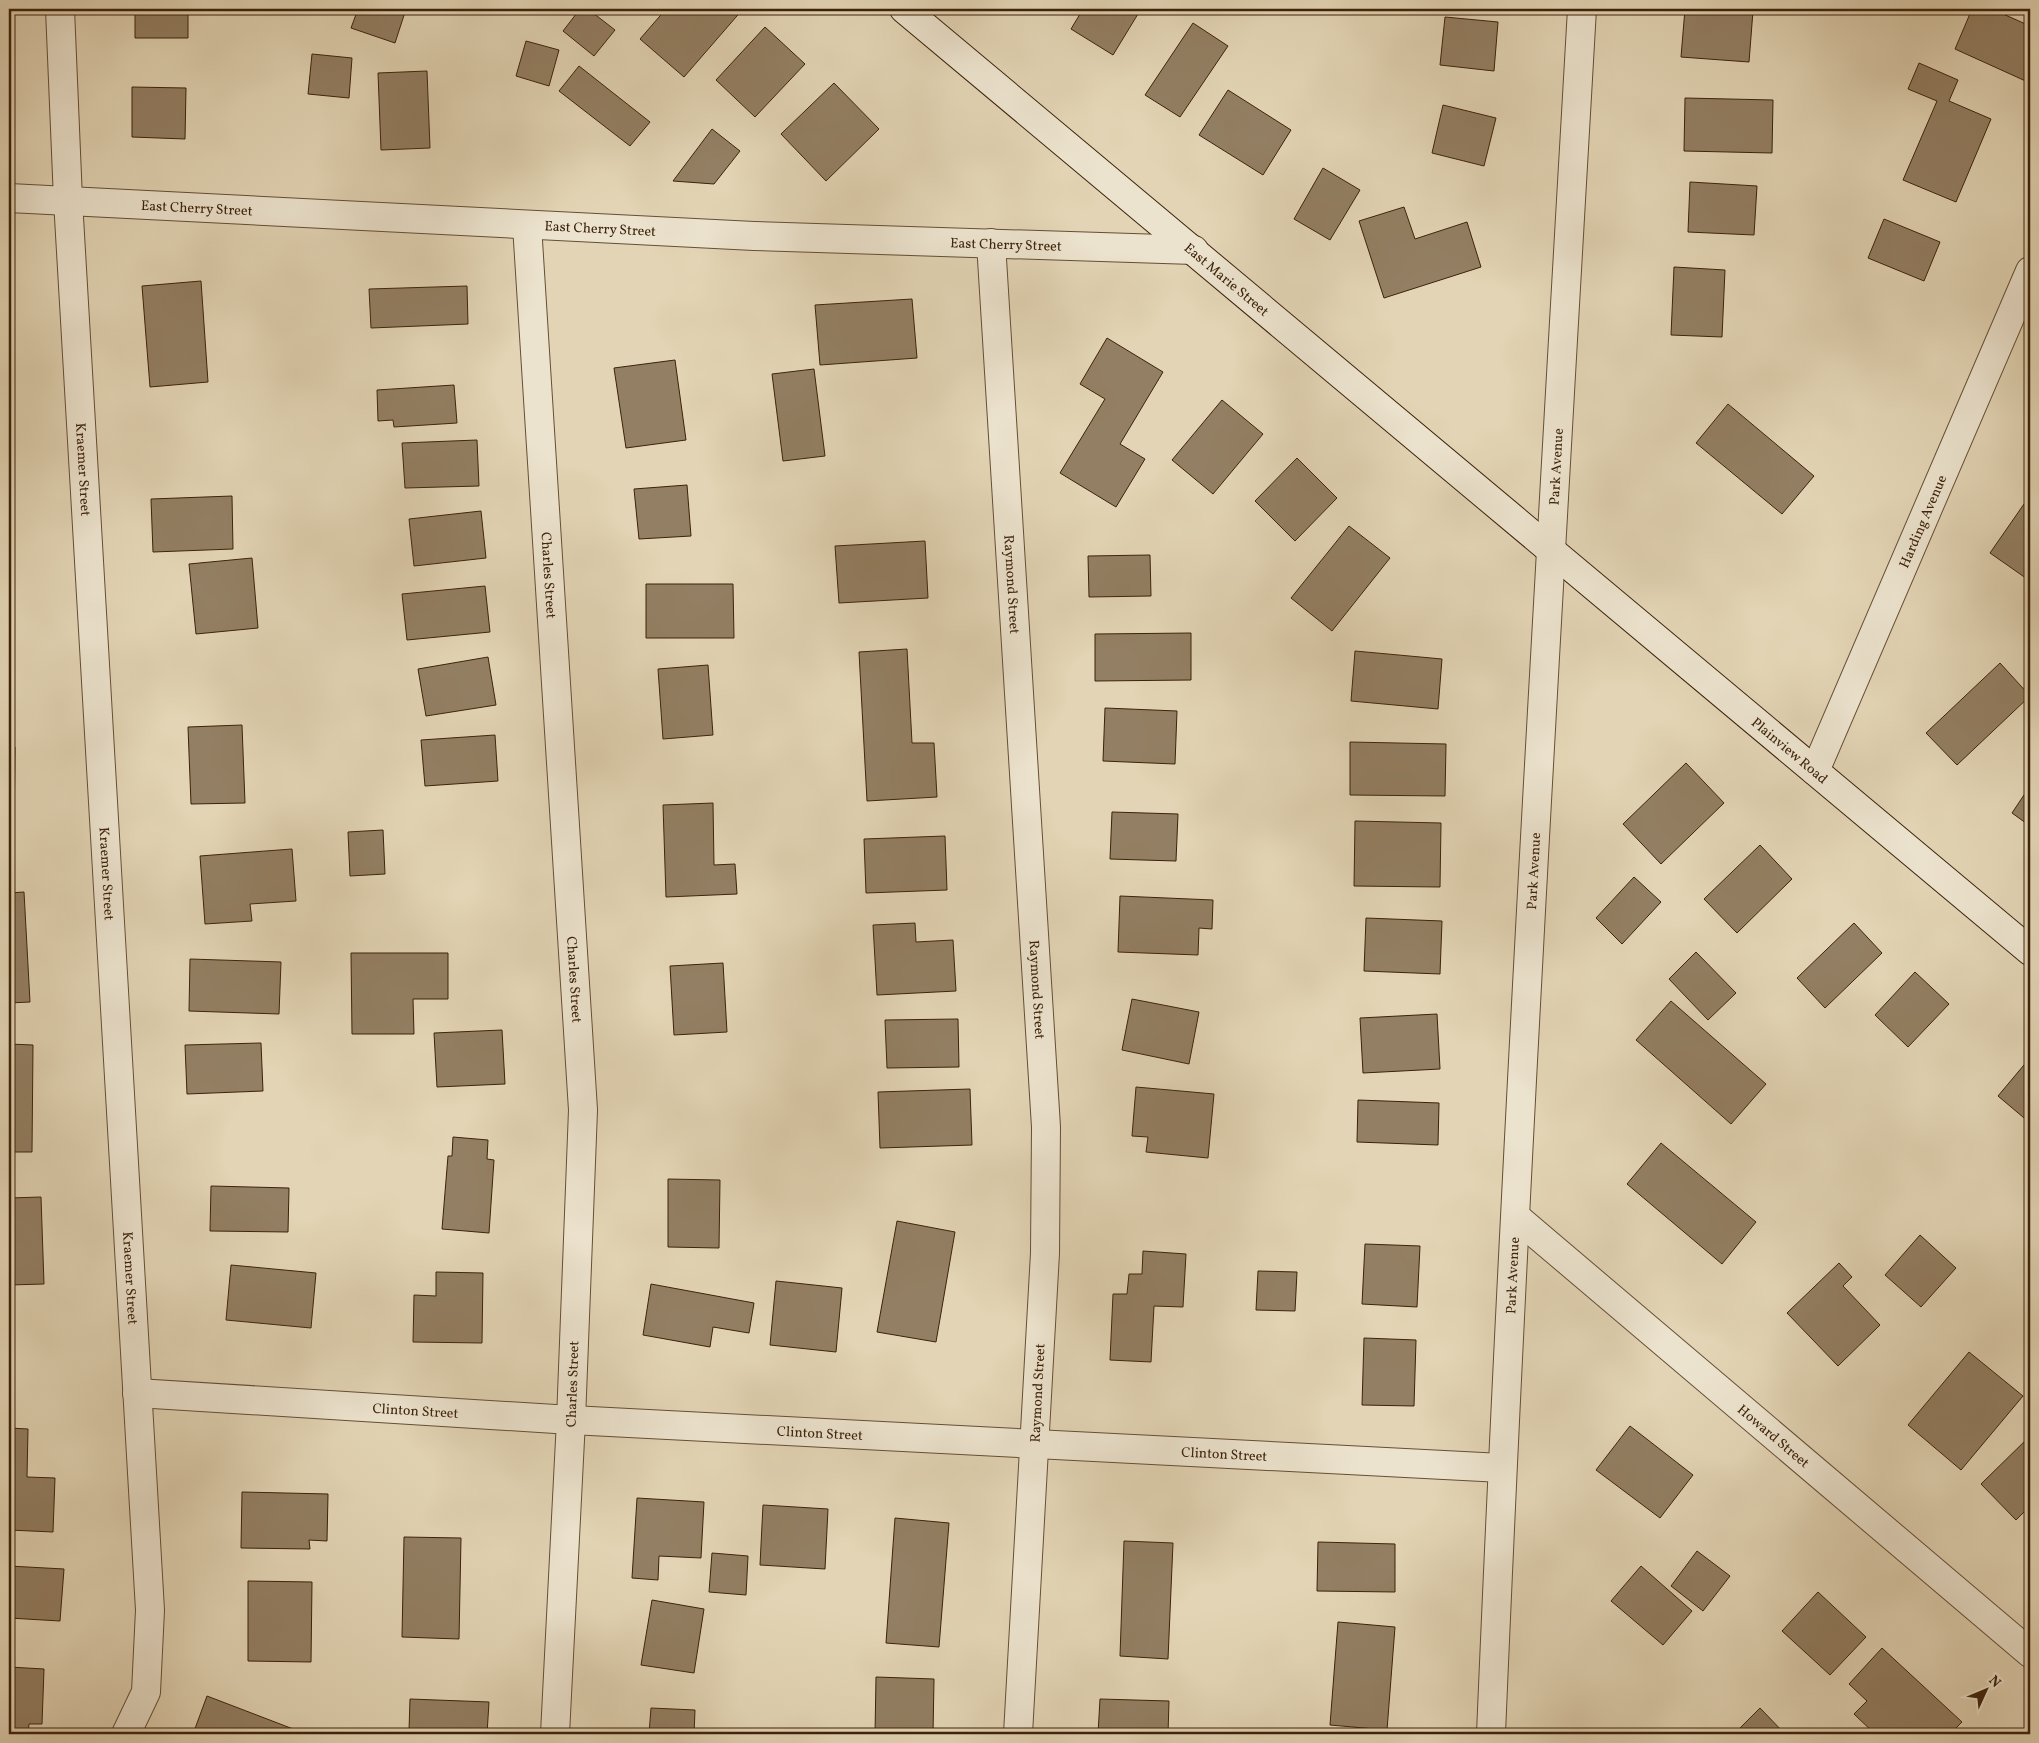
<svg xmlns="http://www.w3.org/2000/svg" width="2039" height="1743" font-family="Vollkorn,serif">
<rect width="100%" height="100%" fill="#e2d4b4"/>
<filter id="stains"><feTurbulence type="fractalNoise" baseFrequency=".004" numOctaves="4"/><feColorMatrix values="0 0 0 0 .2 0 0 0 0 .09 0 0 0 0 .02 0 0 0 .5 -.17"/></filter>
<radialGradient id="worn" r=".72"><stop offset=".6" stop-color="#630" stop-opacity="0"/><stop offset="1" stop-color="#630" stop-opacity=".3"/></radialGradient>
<path fill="#937f63" stroke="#3d220b" d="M9 9H12L14 41 9 42Z
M135 9H188V38H135Z
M358 9H406L395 43 351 28Z
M580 9H588L615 30 594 56 563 31Z
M666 9H743L684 77 640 39Z
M1083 9H1141L1113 55 1071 29Z
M1685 9 1753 11 1749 62 1681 57Z
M1972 9H1992L2030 26V83L1955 49Z
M1445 17 1498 22 1494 71 1440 65Z
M1193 23 1228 46 1180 117 1145 95Z
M765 27 805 64 755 117 716 80Z
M526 41 559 50 549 86 516 76Z
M312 54 352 58 349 98 308 94Z
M1919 63 1958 80 1949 101 1991 119 1956 202 1903 180 1937 101 1908 89Z
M579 66 650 122 630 146 559 91Z
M427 71 430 148 381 150 378 73Z
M834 83 879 129 826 181 781 134Z
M132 87 186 88 185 139 132 137Z
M1228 90 1291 130 1263 175 1199 135Z
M1685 98 1773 100 1772 153 1684 151Z
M1443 105 1496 118 1484 166 1432 153Z
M712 129 740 151 714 184 673 181Z
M1323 168 1360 190 1330 240 1294 219Z
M1690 182 1757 186 1754 235 1688 232Z
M1404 207 1415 239 1467 222 1481 267 1384 298 1359 221Z
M1884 219 1940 242 1924 281 1868 258Z
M1674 267 1725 270 1722 337 1671 335Z
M201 281 208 382 150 387 142 286Z
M467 286 468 324 371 328 369 289Z
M912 299 917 358 820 365 815 305Z
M1107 338 1163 372 1120 444 1145 459 1116 507 1060 473 1105 399 1080 384Z
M675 360 686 440 626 448 614 368Z
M814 369 825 456 783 461 772 374Z
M454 385 457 423 394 427 393 420 378 421 377 390Z
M1222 400 1263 434 1213 494 1172 460Z
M1728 404 1814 476 1782 514 1696 443Z
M477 440 479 486 405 488 402 443Z
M1297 458 1337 498 1295 541 1255 501Z
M687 485 691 536 639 539 634 489Z
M232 496 233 549 153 552 151 499Z
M2024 504 2030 509V581L1990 553Z
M481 511 486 558 414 566 409 519Z
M1349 526 1390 558 1332 631 1291 598Z
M925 541 928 598 839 603 835 546Z
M1150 555 1151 596 1089 597 1088 556Z
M252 558 258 628 196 634 189 564Z
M646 584H733L734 638H646Z
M485 586 490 632 407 640 402 594Z
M1191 633V680L1095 681V634Z
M907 649 912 743H934L937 797 867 801 859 652Z
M1355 651 1442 659 1438 709 1351 701Z
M488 657 496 705 426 716 418 669Z
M2000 663 2030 696 1957 765 1926 733Z
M708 665 713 735 663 739 658 669Z
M1105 708 1177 711 1175 764 1103 761Z
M242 725 245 803 191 804 188 727Z
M495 735 498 781 425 786 421 740Z
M1350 742 1446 744 1445 796 1350 795Z
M9 747H15L14 837H9Z
M1686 763 1724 803 1661 864 1623 824Z
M2030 786V826L2012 813Z
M713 803 714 865 735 864 737 894 666 897 663 805Z
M1112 812 1178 814 1176 861 1110 859Z
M1355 821 1441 823 1440 887 1354 886Z
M383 830 385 874 350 876 348 832Z
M945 836 947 890 866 893 864 839Z
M1760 845 1792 879 1737 933 1704 899Z
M292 849 296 901 250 904 252 921 205 924 200 856Z
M1634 877 1661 902 1622 944 1596 918Z
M24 892 30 1002 9 1003V893Z
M1120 896 1213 900 1212 929 1199 928 1198 955 1118 952Z
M1366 918 1442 921 1440 974 1364 971Z
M915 923 916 942 953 940 956 991 877 995 873 925Z
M1854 923 1882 953 1825 1008 1797 978Z
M1696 952 1736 993 1708 1020 1669 979Z
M351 953H448V999H413L414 1034H352Z
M190 959 281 962 279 1014 189 1011Z
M723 963 727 1032 674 1035 670 966Z
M1915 972 1949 1004 1908 1047 1875 1015Z
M1132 999 1199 1012 1189 1064 1122 1050Z
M1671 1001 1766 1084 1731 1124 1636 1040Z
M1437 1014 1440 1069 1363 1073 1360 1018Z
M958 1019 959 1067 887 1068 885 1020Z
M502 1030 505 1084 437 1087 434 1033Z
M261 1043 263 1091 187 1094 185 1045Z
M9 1044 33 1045 32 1152H9Z
M2029 1059H2030V1123L1998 1096Z
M1136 1087 1214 1094 1208 1158 1146 1152 1148 1137 1132 1136Z
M970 1089 972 1145 880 1148 878 1092Z
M1358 1100 1439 1103 1438 1145 1357 1142Z
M453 1137 488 1140 487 1159 494 1160 489 1233 442 1229 448 1156H452Z
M1661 1143 1756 1222 1722 1264 1627 1184Z
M668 1179 720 1180 719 1248 668 1247Z
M211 1186 289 1188 288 1232 210 1231Z
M41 1197 44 1284 9 1285V1198Z
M897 1221 955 1232 936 1342 877 1332Z
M1920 1235 1956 1268 1921 1307 1885 1275Z
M1365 1244 1420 1246 1417 1307 1362 1304Z
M1143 1251 1186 1254 1183 1307 1154 1306 1151 1362 1110 1360 1113 1294H1127L1129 1274H1142Z
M1839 1263 1852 1277 1843 1286 1880 1325 1838 1366 1787 1313Z
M231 1265 316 1273 311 1328 226 1320Z
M1258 1271 1297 1272 1295 1311 1256 1310Z
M436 1272 483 1273 482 1343 413 1342 414 1295 436 1296Z
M776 1281 842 1288 836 1352 770 1345Z
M651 1284 754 1303 749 1333 713 1327 710 1347 643 1335Z
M1364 1338 1416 1340 1414 1406 1362 1405Z
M1969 1352 2023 1396 1961 1470 1908 1425Z
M1630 1426 1693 1475 1660 1518 1596 1470Z
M9 1428 28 1429 27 1477 55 1478 53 1532 9 1530Z
M2030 1436V1506L2016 1520 1981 1484Z
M242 1492 328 1494 327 1541 309 1540 310 1549 241 1548Z
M637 1498 704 1502 701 1558 659 1556 658 1580 632 1578Z
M763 1505 828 1509 825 1569 760 1565Z
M895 1518 949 1523 939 1647 886 1643Z
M404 1537 461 1538 459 1639 402 1637Z
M1124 1541 1173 1543 1168 1659 1120 1656Z
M1318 1542 1395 1544V1592L1317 1591Z
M1697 1551 1730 1576 1703 1611 1671 1586Z
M712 1553 748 1556 746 1595 709 1592Z
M9 1566 64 1569 60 1621 9 1618Z
M1641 1566 1692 1611 1663 1645 1611 1601Z
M248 1581 312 1582 311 1662 248 1661Z
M1818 1592 1866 1637 1830 1675 1782 1631Z
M652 1600 704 1609 694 1673 641 1665Z
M1338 1622 1395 1627 1387 1730 1330 1725Z
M1882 1648 1962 1722 1950 1734H1875L1854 1714 1867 1701 1849 1684Z
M9 1667 44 1669 42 1724H29L28 1734H9Z
M876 1677 934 1679 933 1734H875Z
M207 1696 301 1732 300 1734H193Z
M410 1699 489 1702 487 1734 409 1731Z
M1100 1699 1169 1701 1168 1734H1098Z
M651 1708 695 1710 694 1734H649Z
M1760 1708 1785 1734H1734Z"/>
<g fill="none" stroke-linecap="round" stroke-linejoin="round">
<g stroke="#664e35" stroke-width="30">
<g id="minor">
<path id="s1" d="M60 9 68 200 150 1610 146 1692 126 1734"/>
<path id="s2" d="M9 198 754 236 1194 250"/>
<path id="s3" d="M527 225 583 1110 571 1420 555 1734"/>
<path id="s4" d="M991 243 1046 1127 1045 1253 1018 1734"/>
<path id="s5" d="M1815 771 2030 271"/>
<path id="s6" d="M1516 1217 2030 1653"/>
<path id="s7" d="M137 1393 571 1420 1502 1468"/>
<path id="s8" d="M1491 1734C1515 1159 1549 584 1582 9"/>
</g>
</g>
<g stroke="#3d220b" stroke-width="30">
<g id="secondary">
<path id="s9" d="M904 9 2030 951"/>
</g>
</g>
<use href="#minor" stroke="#ece3ce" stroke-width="28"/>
<use href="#secondary" stroke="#ece3ce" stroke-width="28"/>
</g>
<g text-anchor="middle" stroke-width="5" stroke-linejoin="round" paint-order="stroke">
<g font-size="14" fill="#3d220b" stroke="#ece3ce">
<text dy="5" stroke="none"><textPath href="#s2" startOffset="188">East Cherry Street</textPath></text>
<text dy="5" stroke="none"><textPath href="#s2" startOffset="592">East Cherry Street</textPath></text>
<text dy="5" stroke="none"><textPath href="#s2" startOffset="998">East Cherry Street</textPath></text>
<text dy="5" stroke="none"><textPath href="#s9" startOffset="421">East Marie Street</textPath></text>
<text dy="5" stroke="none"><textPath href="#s8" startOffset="1269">Park Avenue</textPath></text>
<text dy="5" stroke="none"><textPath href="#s1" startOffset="461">Kraemer Street</textPath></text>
<text dy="5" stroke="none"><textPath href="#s5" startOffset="272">Harding Avenue</textPath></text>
<text dy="5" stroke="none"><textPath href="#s3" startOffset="351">Charles Street</textPath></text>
<text dy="5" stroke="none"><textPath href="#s4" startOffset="342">Raymond Street</textPath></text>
<text dy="5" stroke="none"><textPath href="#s9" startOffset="1155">Plainview Road</textPath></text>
<text dy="5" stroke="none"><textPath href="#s8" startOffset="864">Park Avenue</textPath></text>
<text dy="5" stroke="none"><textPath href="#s1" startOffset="866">Kraemer Street</textPath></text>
<text dy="5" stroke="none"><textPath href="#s3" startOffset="756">Charles Street</textPath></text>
<text dy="5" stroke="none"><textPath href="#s4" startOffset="748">Raymond Street</textPath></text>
<text dy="5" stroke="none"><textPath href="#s8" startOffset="459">Park Avenue</textPath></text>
<text dy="5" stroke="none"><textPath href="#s1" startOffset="1271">Kraemer Street</textPath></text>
<text transform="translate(572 1384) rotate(-88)" y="5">Charles Street</text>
<text transform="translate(1037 1393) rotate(-87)" y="5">Raymond Street</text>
<text dy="5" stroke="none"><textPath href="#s7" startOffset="279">Clinton Street</textPath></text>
<text dy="5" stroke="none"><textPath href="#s7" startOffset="684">Clinton Street</textPath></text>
<text dy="5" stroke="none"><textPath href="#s6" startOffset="338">Howard Street</textPath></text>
<text dy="5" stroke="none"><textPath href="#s7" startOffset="1089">Clinton Street</textPath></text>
</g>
</g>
<rect width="2039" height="1743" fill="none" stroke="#e2d4b4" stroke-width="30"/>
<rect x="10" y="10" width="2019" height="1723" fill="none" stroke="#3d220b" stroke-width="2.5"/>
<rect x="15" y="15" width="2009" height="1713" fill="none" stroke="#3d220b"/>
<g transform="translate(1986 1690) rotate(46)" stroke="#ece3ce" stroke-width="4" paint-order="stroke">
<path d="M0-4L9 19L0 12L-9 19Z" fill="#3d220b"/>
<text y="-8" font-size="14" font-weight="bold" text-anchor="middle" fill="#3d220b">N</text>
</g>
<rect width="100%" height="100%" filter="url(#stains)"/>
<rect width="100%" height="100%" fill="url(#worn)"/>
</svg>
